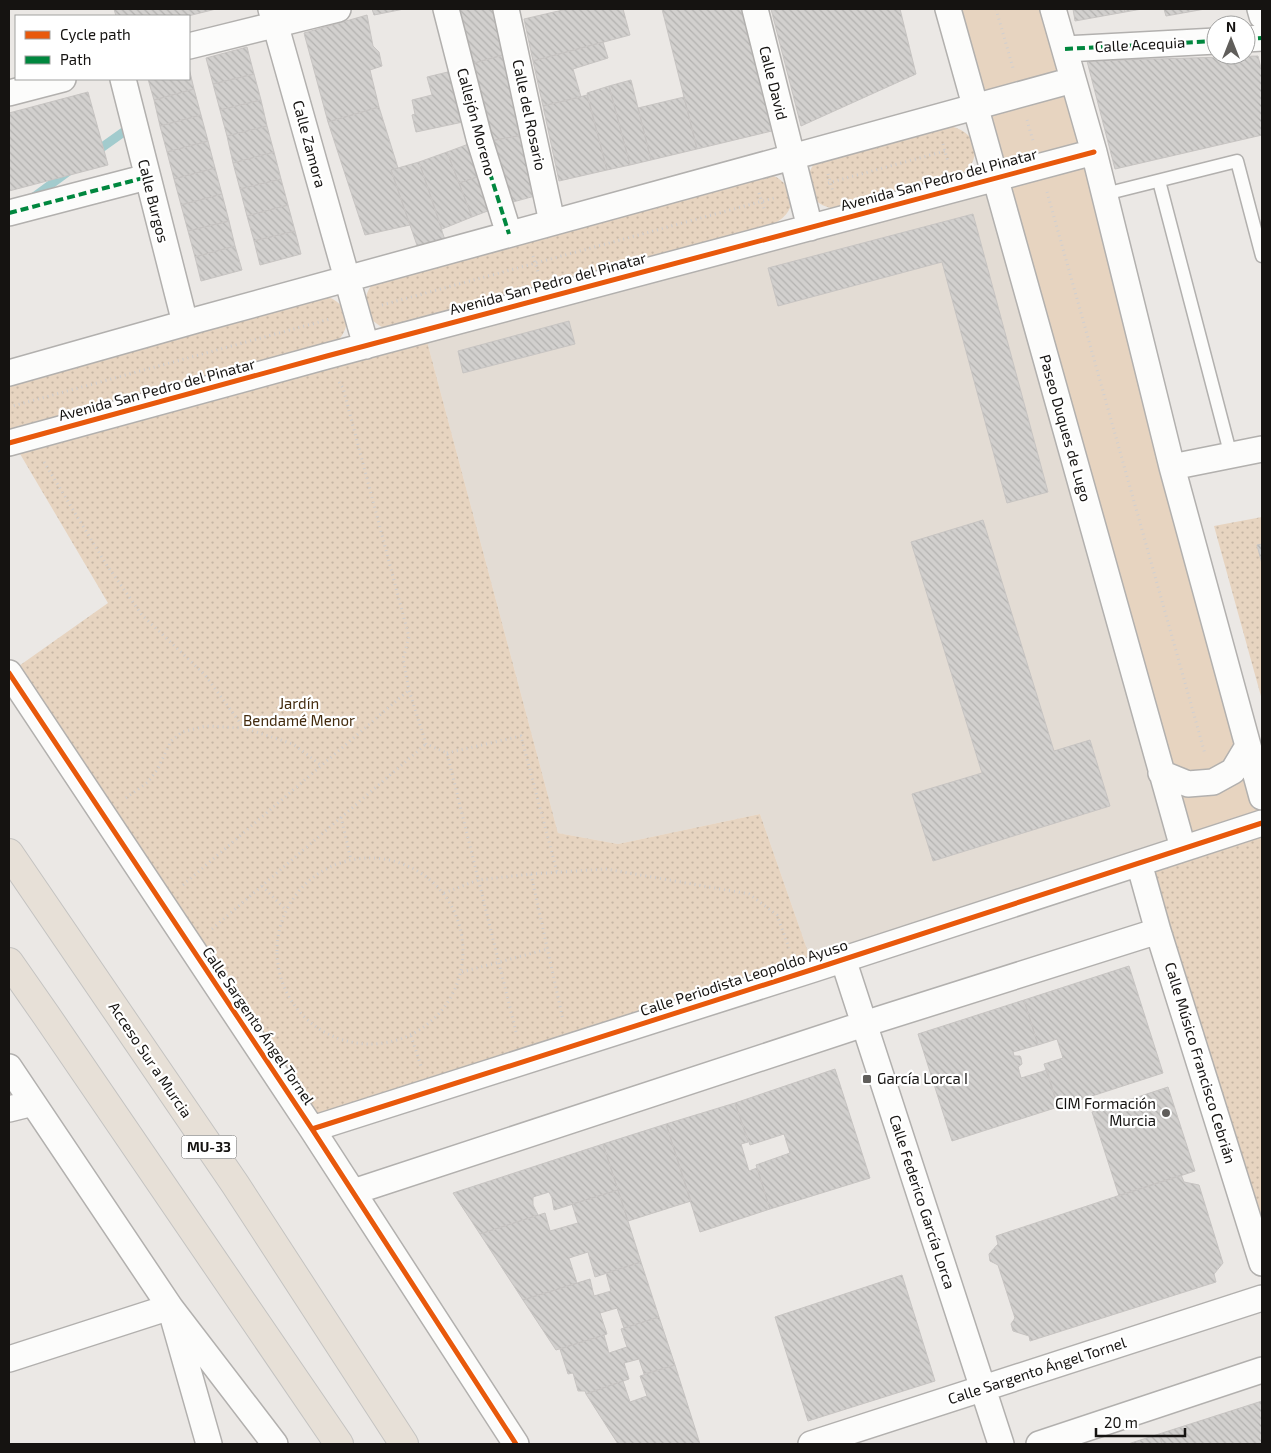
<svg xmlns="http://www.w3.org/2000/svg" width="1271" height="1453" font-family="'Exo 2',sans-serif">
<defs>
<pattern id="park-dots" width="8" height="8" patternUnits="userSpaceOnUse" patternTransform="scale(1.25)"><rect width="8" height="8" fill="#e7d4c0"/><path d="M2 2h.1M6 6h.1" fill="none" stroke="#c5b5a4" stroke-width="1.8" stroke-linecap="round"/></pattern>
<pattern id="building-back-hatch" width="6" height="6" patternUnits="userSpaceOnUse" patternTransform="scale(1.25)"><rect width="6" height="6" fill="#d2d0ce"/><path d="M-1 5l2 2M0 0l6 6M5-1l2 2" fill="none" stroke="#b3b2b0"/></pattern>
</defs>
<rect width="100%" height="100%" fill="#ebe8e5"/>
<path fill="#e3dcd4" d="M995 178 1183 848 814 969 760 814 618 844 558 833 424 330Z"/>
<path fill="url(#park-dots)" d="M950 126C978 133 983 155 963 175L838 209C811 207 799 185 815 162Z
M766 173C798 182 801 214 769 226L386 329C365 320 359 301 373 283Z
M322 295C349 302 355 324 335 344L9 434V379Z
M424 330 558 833 618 844 760 814 814 969 312 1129 9 673 108 603 13 442Z
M1262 517V544L1257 545 1262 564V700L1214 526Z
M1262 823V1263L1139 863Z"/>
<path fill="#e7d4c0" d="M948 9H1053L1262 797V823L1183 848Z"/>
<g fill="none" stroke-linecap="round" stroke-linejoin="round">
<path stroke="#a2cbcd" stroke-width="9" d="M94 153 132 126
M31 199 69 171"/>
</g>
<path fill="url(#building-back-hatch)" stroke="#c7c4c2" d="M114 9H216L188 16H116Z
M372 9H404L374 15Z
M457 9H493L503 55 471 64Z
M567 9H623L630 35 533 61 524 19Z
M662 9H744L776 130 697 149Z
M771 9H900L916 74 801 126Z
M1073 9H1124L1125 12 1075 21Z
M1124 9H1142L1125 12Z
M1164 9H1205L1166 16Z
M367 15 373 46 379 52 382 66 370 70 379 107 328 122 304 33Z
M603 42 608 58 573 69 581 97 543 106 533 61Z
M247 47 254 74 213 84 206 58Z
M503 55 523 135 490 141 471 64Z
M1258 56 1262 72V135L1115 169 1087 61Z
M189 68 194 89 154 100 148 79H189Z
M452 71 463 122 416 132 412 115 415 114 412 100 432 95 427 77Z
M254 74 261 100 220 110 213 84Z
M631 80 651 160 630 165 609 86Z
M609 86 630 165 607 170 587 93Z
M194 89 201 115 160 126 154 100Z
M88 92 108 165 9 191V113Z
M587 95 607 170 559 181 543 106Z
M684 97 697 149 651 160 638 108Z
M261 100 267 126 227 136 220 110Z
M379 107 398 168 391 170 410 225 365 235 328 122Z
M201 115 208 141 167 152 160 126Z
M267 126 274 152 233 163 227 136Z
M523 135 535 196 502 205 490 141Z
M208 141 215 168 174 179 167 152Z
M474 142 486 174 459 183 447 152Z
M274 152 281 179 240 189 233 163Z
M447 152 472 217 442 229 419 162Z
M419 162 446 243 420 254 391 170Z
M215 168 222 194 181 205 174 179Z
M486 174 498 207 472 217 459 183Z
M281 179 288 205 247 216 240 189Z
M222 194 229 221 188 231 181 205Z
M288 205 295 231 254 241 247 216Z
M973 214 1048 492 1007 503 942 262 778 306 768 268Z
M229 221 235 246 195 257 188 231Z
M295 231 301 254 260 265 254 241Z
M235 246 242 270 201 281 195 257Z
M569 321 575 344 463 373 458 351Z
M983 520 1054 751 1090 740 1110 806 933 861 912 794 982 773 911 542Z
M1262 544V564L1257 545Z
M1129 966 1163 1073 1058 1107 1044 1064 1063 1058 1057 1039 1038 1045 1024 1000Z
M1024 1000 1038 1045 1013 1052 1014 1056H1020L1021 1058 1022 1064 1018 1067 1021 1078 1047 1070 1058 1107 952 1141 918 1034Z
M835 1069 870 1178 770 1209 756 1165 790 1153 784 1134 750 1145 735 1103Z
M1168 1087 1195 1171 1119 1196 1092 1112Z
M735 1103 748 1142 741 1144 749 1171 757 1168 770 1209 700 1232 666 1124Z
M666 1124 691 1201 628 1221 603 1144Z
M603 1144 618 1190 554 1210 552 1198 549 1192 533 1197V1205L538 1215 480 1234 453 1193Z
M1181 1175 1184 1182 1199 1185 1223 1263 1214 1274 1216 1282 1030 1341 1029 1336 1013 1331 1011 1324 1015 1318 998 1265 990 1261 989 1254 998 1244 996 1236Z
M618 1190 641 1262 595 1277 588 1252 569 1258 577 1283 523 1300 480 1234 545 1213 550 1231 578 1223 572 1204Z
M641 1262 659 1317 624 1328 617 1308 600 1313 607 1334 556 1350 523 1300 590 1279 594 1296 611 1291 606 1273Z
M902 1275 935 1381 808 1421 775 1317Z
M659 1317 675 1365 644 1374 639 1359 624 1363 629 1379 586 1394 585 1391H578L573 1373 568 1374 560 1349 604 1335 609 1353 627 1347 621 1329Z
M675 1365 700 1444H618L586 1394 623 1381 630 1402 647 1396 640 1376Z
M1262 1401V1444H1162L1159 1434Z
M1159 1434 1162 1444H1128Z"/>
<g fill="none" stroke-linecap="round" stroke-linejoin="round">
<g stroke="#b2b0ae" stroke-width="15">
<path id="lane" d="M1159 181 1231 456
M1105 194 1237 161 1262 256"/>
</g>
<g stroke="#b2b0ae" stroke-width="28">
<path id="street" d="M271 9 366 346
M446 9 479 138 509 234
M506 9 552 222
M755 9 810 228
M948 9 1183 848
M1053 9 1094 152 1172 467 1262 797
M1260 9 1262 16
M1246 39 1262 38
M189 46 338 9
M1065 49 1216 41
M123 79 185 323
M9 93 63 79
M9 213 147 177
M9 373 200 319 1073 80
M9 443 327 356 1094 152
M1172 467 1262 449
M9 673 312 1129 516 1444
M1161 773 1188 784 1213 782 1233 771 1248 746
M1139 863 1158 931 1262 1263
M843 959 1001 1444
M9 1067 170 1307 275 1444
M9 1109 33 1103
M312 1129 814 969 1262 823
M353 1192 864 1024 1158 931
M9 1359 170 1307 209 1444
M811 1444 1262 1298
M1039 1444 1262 1370"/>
</g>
<g stroke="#c4c3c1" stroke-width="30">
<path id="highway" d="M9 853 235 1184 404 1444
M9 962 46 1015 339 1444"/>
</g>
<path stroke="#d1cfcf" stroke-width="3" stroke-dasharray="1 4" stroke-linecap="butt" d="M996 9 1013 68
M1027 120 1033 141
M943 144 948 162
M828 174 833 192
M828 183 945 151
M1047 192 1205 754
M759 193 765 211
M533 256 538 272
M382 305 774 198
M339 382 343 388 409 637 403 659 409 690 426 744 447 753 517 1036
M9 407 330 319
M44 462 106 564 142 615 205 675 244 728
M447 753 521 736 557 872
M126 798 148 782 157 770 171 741 182 732 206 726 244 728 293 744 322 766
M341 817 351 860
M277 951a93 93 0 1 1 186 0a93 93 0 1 1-186 0Z
M531 874 606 869 749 894 777 915 789 948
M183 885 409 690
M262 886 286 910
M444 893 478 880 531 874 563 1020
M212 929 426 744
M462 972 548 949
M411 1036 421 1066"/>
<use href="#lane" stroke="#fcfcfb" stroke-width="12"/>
<use href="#street" stroke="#fcfcfb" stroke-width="25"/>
<use href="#highway" stroke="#e7e0d7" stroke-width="28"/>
<path stroke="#00873e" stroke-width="4" stroke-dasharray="8 4" stroke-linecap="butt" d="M1246 39 1262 38
M1065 49 1216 41
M479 138 509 234
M9 213 147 177"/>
<g stroke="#fff" stroke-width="8">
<path id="cycleway" d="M9 443 327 356 1094 152
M9 673 312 1129 516 1444
M312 1129 814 969 1262 823"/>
</g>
<use href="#cycleway" stroke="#e8590c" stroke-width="5"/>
</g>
<g fill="#605e5b" stroke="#fff" stroke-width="2">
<rect x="862" y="1074" width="10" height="10" rx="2.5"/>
<circle cx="1166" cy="1113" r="5"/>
</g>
<g text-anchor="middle" stroke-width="4.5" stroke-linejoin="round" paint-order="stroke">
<rect fill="#fff" stroke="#5b5a58" stroke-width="1" x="181.5" y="1135.5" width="55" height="23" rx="4"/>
<g font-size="14" font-weight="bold" fill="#151311">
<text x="209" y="1152">MU-33</text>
</g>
<g font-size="15" fill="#151311" stroke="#fff">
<text transform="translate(1140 45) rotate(-3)" y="5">Calle Acequia</text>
<text transform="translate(773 83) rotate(76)" y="5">Calle David</text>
<text transform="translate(529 115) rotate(78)" y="5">Calle del Rosario</text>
<text transform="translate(476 122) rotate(75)" y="5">Callejón Moreno</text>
<text transform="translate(309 144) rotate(75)" y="5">Calle Zamora</text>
<text transform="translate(939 180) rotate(-15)" y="5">Avenida San Pedro del Pinatar</text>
<text transform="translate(153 201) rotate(76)" y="5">Calle Burgos</text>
<text transform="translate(548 284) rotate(-15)" y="5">Avenida San Pedro del Pinatar</text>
<text transform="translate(157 390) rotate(-15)" y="5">Avenida San Pedro del Pinatar</text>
<text transform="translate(1065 428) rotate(74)" y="5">Paseo Duques de Lugo</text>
<text transform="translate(744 978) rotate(-18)" y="5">Calle Periodista Leopoldo Ayuso</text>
<text transform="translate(258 1026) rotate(56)" y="5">Calle Sargento Ángel Tornel</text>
<text transform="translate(150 1060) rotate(56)" y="5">Acceso Sur a Murcia</text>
<text transform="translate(1200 1063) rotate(73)" y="5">Calle Músico Francisco Cebrián</text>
<text transform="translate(922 1202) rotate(72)" y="5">Calle Federico García Lorca</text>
<text transform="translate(1037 1371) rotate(-18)" y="5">Calle Sargento Ángel Tornel</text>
</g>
<g font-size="15" fill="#422a0d" stroke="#fff">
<text x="299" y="709">Jardín<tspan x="299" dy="17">Bendamé Menor</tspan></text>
</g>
<g font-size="15" fill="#151311" stroke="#fff" text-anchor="start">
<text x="877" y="1084">García Lorca I</text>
<text x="1156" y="1109" text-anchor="end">CIM Formación<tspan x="1156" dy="17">Murcia</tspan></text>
</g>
</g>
<rect width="1271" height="1453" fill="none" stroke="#151311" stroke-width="20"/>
<rect x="15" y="15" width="175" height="65" fill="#ffffff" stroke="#a1a1a0"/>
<rect x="25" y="31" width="25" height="8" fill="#e8590c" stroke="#a1a1a0"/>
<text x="60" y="40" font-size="15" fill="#151311">Cycle path</text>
<rect x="25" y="56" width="25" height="8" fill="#00873e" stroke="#a1a1a0"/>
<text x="60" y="65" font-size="15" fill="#151311">Path</text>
<g transform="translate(1231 40)"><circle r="24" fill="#ffffff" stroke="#a1a1a0"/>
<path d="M0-4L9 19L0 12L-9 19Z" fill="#605e5b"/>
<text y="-8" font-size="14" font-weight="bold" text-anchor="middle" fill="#151311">N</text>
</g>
<path d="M1096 1428v8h89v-8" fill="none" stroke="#151311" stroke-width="2.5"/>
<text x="1104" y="1428" font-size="15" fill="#151311" stroke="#ffffff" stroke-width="4" paint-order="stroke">20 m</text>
</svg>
